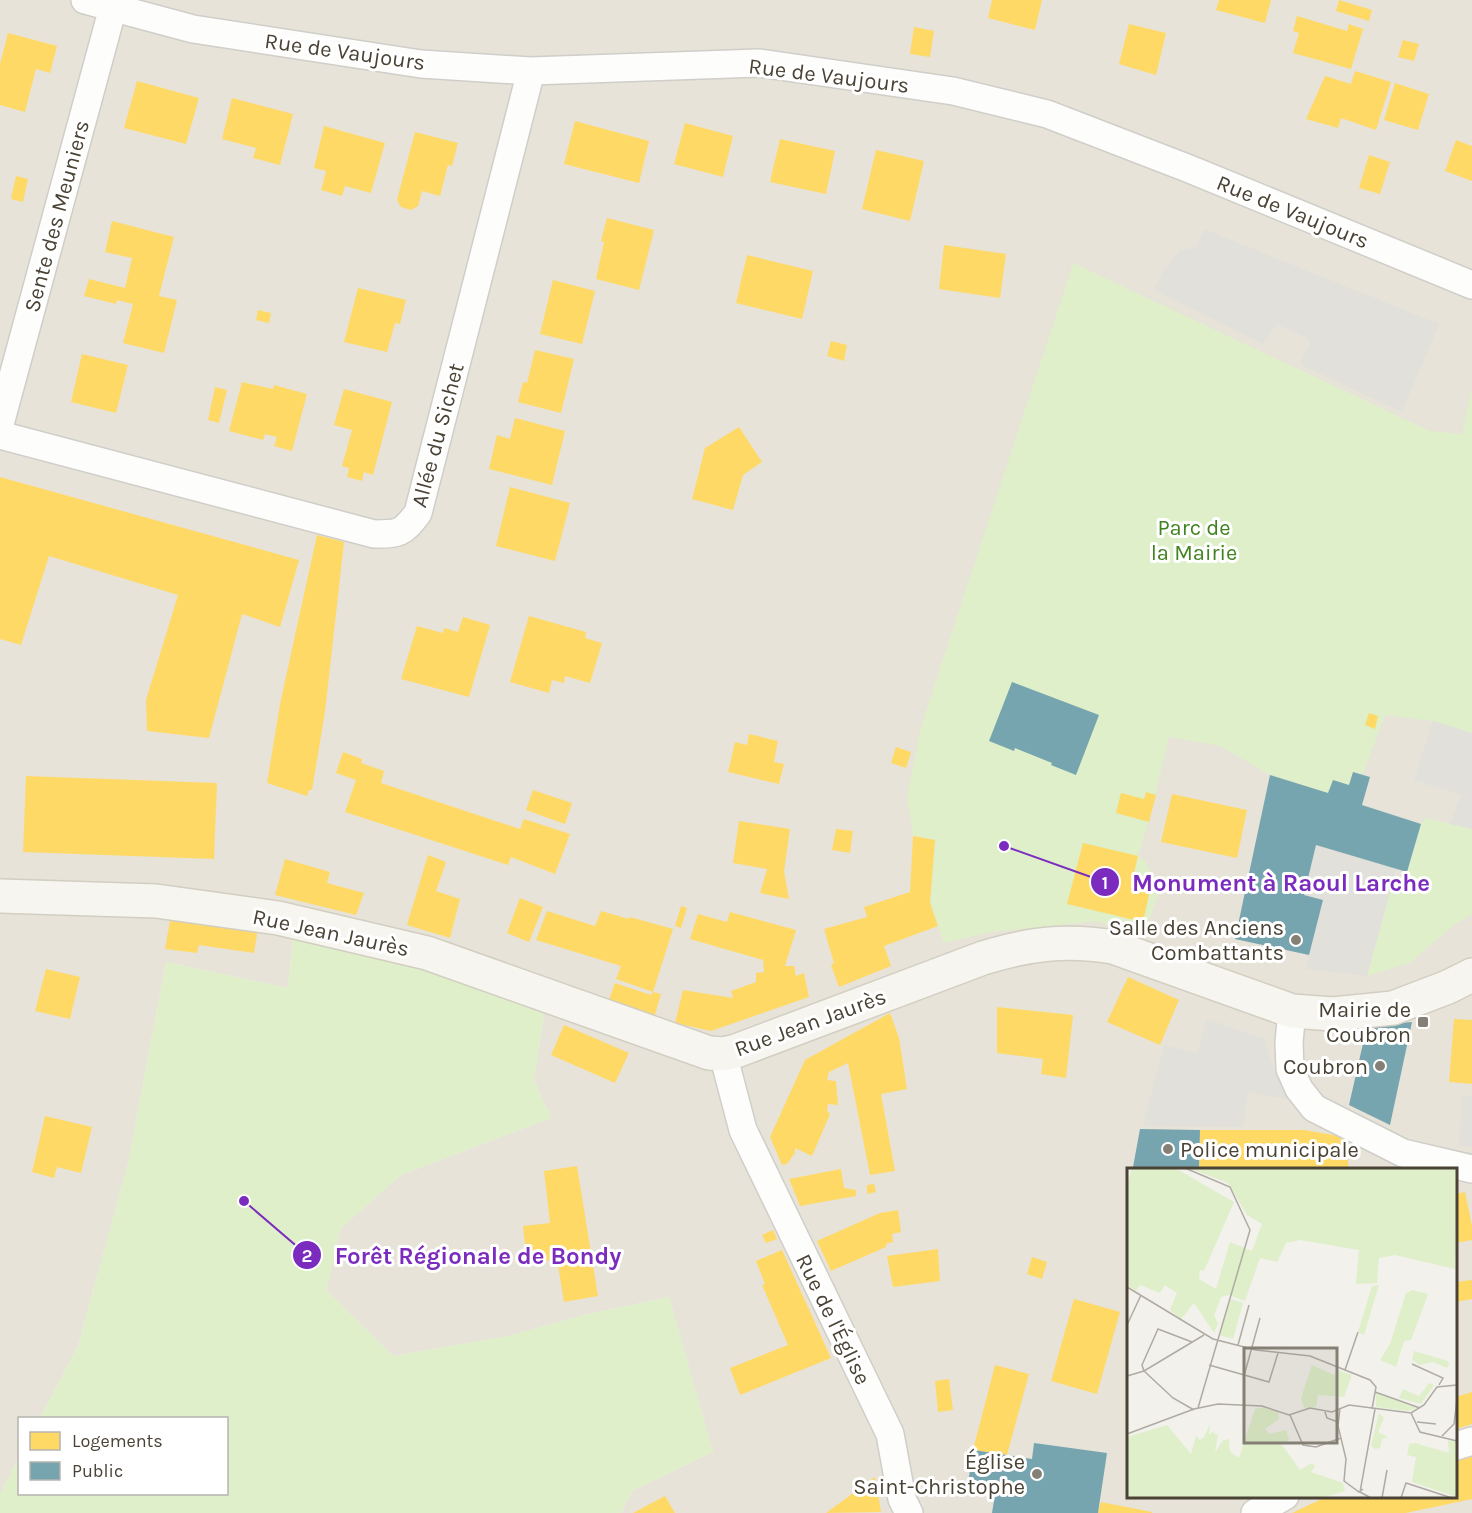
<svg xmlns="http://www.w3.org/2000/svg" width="1472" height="1513" font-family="Karla,sans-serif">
<rect width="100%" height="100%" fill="#f2f1ec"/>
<path fill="#e7e3d8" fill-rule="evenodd" d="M0 0H1472V1513H621L632 1491 713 1452 669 1297 584 1315 508 1336 393 1356 326 1290 341 1228 401 1175 551 1118 534 1080 544 1014 293 938 288 988 166 962 128 1163 78 1346 40 1418H20L19 1457 0 1494ZM1128 1170H1456V1496H1128Z"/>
<path fill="#deefc9" d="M1073 263 1430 431 1462 434 1472 388V733L1433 721 1385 715 1363 774 1353 772 1349 785 1333 780 1328 793 1270 775 1220 746 1169 737 1149 822 1138 856 1146 862 1159 892 1144 935 1096 921 991 932 944 943 930 903 935 840 913 836 907 796 921 727Z
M1426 818 1472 829V915L1455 924 1411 962 1367 976 1393 881 1407 885 1408 879 1407 872 1421 824Z
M293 938 455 976 544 1014 534 1080 551 1118 401 1175 341 1228 326 1290 393 1356 508 1336 584 1315 669 1297 713 1452 632 1491 621 1513H0V1494L19 1457 20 1494H226V1418H40L78 1346 128 1163 166 962 288 988Z"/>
<path fill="#e1e0da" d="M1204 229 1439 324 1402 412 1300 364 1310 343 1308 338 1277 324 1263 344 1154 290 1163 271 1180 250H1188L1197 246Z
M1433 721 1472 733V829L1450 824 1461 795 1414 780Z
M1316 845 1396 869 1367 976 1305 969 1323 900 1304 895Z
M1207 1019 1264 1039 1274 1068 1287 1099 1248 1092 1243 1127 1143 1126 1164 1045 1197 1053Z
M1462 1096H1472V1147L1459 1146Z"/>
<path fill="#ffd966" d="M992 0H1042L1035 30 988 18Z
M1219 0H1271L1265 23 1216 10Z
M1339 0 1372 10 1369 21 1336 11Z
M1297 16 1347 31 1349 24 1363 29 1351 69 1293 53 1299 33 1293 31Z
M1129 24 1166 33 1156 75 1119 64Z
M914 27 934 31 930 57 910 54Z
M8 33 57 46 50 73 36 69 25 112 0 105V64Z
M1403 40 1419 44 1414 61 1398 57Z
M1355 71 1391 82 1376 130 1341 118 1338 128 1306 119 1325 76 1351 84Z
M137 81 199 98 186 144 124 128Z
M1395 83 1429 94 1418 130 1384 120Z
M232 98 293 114 280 165 253 158 256 148 222 139Z
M575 121 649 141 639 183 564 164Z
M685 123 733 136 723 177 674 164Z
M324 126 385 143 371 193 345 186 342 196 321 190 326 171 314 168Z
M415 132 458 143 452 166 448 165 440 196 422 191 418 206 411 210 401 207 397 200Z
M780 139 835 151 826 194 770 182Z
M1456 140 1472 146V181L1445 171Z
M876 150 924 161 910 221 862 209Z
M1369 155 1390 162 1380 194 1359 188Z
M16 176 28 179 23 202 11 199Z
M607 218 654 230 639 290 596 279 604 242 601 241Z
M112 221 174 237 159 296 177 300 164 353 123 343 133 304 117 300 116 304 84 296 89 279 125 288 132 258 105 252Z
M944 245 1006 254 1000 298 939 289Z
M747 255 813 271 802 319 736 303Z
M553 280 595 291 582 344 540 334Z
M358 288 406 300 400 324 395 323 387 352 344 342Z
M258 310 271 313 269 323 256 320Z
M831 341 847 345 844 361 827 356Z
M535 350 574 359 561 413 518 402 523 382 527 383Z
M82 354 128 365 116 413 71 402Z
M242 382 273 389 274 385 307 394 292 451 274 446 277 437 265 434 263 440 229 431Z
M215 387 227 390 219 423 208 420Z
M344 389 392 402 373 475 364 472 362 481 347 477 349 468 342 466 352 430 334 425Z
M515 418 565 431 552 485 489 469 497 435 510 439Z
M739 427 762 462 743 475 733 510 692 499 705 448Z
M0 477 299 560 280 627 242 614 209 738 147 731 146 700 178 595 49 556 21 645 0 639Z
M510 487 570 503 555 561 496 546Z
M317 535 344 542 325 712 312 790H309L307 796 267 783 280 704Z
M529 616 586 632 585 638 602 643 590 683 565 676 564 683 552 680 549 693 510 682Z
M463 617 490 625 469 697 401 679 417 626 443 633 444 628 458 632Z
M1369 713 1378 716 1375 729 1365 725Z
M749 734 778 741 774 762 784 764 779 784 728 772 735 742 747 745Z
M896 747 911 752 906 768 891 763Z
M343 752 362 759 361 763 384 771 381 783 520 829 524 819 570 834 555 874 511 857 508 865 345 812 356 780 336 773Z
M26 776 217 783 214 859 23 852Z
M533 790 572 803 565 824 526 810Z
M1146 792 1156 795 1149 822 1116 813 1121 793 1144 799Z
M1172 794 1247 810 1237 858 1161 842Z
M739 821 790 829 784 871 789 899 760 893 767 869 733 863Z
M836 829 853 831 850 853 832 850Z
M913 836 935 840 930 903 938 926 884 946 891 966 839 987 831 965 834 963 824 929 867 917 864 907 910 892Z
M1083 843 1138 856 1133 877 1137 878 1135 887 1150 890 1143 922 1067 904Z
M428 855 446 862 436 891 460 899 450 938 407 925Z
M285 859 330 872 327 883 364 893 356 915 275 895Z
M520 898 543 907 529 942 507 933Z
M681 906 687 908 681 928 675 926Z
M547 911 595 926 601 911 629 919 630 917 673 929 653 992 661 994 653 1021 607 1005 615 983 651 995 653 992 616 979 621 966 536 940Z
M730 912 796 930 785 966H794L796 976 804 973 809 997 711 1031 675 1023 683 990 733 998 731 991 756 982V973L764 972 763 960 690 939 698 914 727 922Z
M171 915 258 928 254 953 199 945 197 953 165 949Z
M46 969 80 977 70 1019 35 1011Z
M1128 977 1179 1000 1160 1045 1107 1022Z
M997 1007 1073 1015 1066 1078 1041 1074 1043 1059 997 1053Z
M890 1013 899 1038 907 1089 881 1094 895 1171 870 1175 848 1063 829 1072 827 1080 836 1081 838 1105 828 1104 827 1111 830 1114 812 1156 795 1148V1153L787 1164 782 1165 770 1137 805 1060Z
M1454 1019 1472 1020V1084L1449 1082Z
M564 1025 629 1053 615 1083 551 1055Z
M45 1116 92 1127 81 1173 57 1167 54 1178 32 1172Z
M1200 1130H1304L1345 1137 1349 1170 1226 1167V1170H1199Z
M577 1166 598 1296 564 1302 557 1259 527 1264 523 1226 550 1223 544 1171Z
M841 1169 844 1188 856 1190V1196L800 1206 789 1179Z
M874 1184 876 1192 867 1194V1185Z
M1465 1192 1472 1226V1240L1456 1243V1194Z
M898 1210 901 1232 892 1234 893 1242 886 1244V1247L831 1271 817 1241 880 1213Z
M773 1230 777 1239 766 1243 762 1235Z
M938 1249 940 1281 893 1287 887 1256Z
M782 1250 831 1358 740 1395 730 1368 788 1345 762 1285 765 1284 756 1261Z
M1032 1257 1047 1262 1042 1279 1027 1274Z
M1472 1280V1299L1456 1302V1282Z
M1074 1299 1120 1312 1097 1394 1051 1381Z
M995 1365 1029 1374 1007 1455 973 1450Z
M949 1379 953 1410 938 1412 935 1381Z
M1472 1392V1424L1456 1429V1397Z
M1472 1456V1499L1406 1513H1292L1326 1497H1455L1456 1460Z
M875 1477 881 1512 826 1513Z
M665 1496 675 1513H633Z
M1101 1502 1152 1512V1513H1098Z"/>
<path fill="#76a5af" d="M1012 682 1099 715 1076 775 1051 765 1052 763 1015 748 1014 751 989 741Z
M1353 772 1370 777 1362 805 1421 824 1407 872 1316 845 1304 895 1323 900 1309 955 1235 939 1270 775 1328 793 1333 780 1349 785Z
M1412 1022 1390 1125 1349 1105 1367 1026Z
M1140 1129 1200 1130 1199 1168 1133 1167Z
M1034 1443 1107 1453 1098 1513H992L995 1494 967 1490 973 1450 1032 1459Z"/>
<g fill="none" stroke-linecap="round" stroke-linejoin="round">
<g stroke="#d0cec9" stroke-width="30">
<path id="street" d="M85 0 193 29 421 64 531 71 759 63 953 91 1047 114 1187 168 1472 285
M0 424 115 0
M0 435 374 534C399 534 402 534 418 513L531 71
M1292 1011 1289 1042 1290 1069 1299 1089 1314 1108 1403 1153 1472 1169
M723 1054 743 1130 890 1434 902 1499 909 1513
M1456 1446 1472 1441
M1255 1513 1285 1496"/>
</g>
<g stroke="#d2cec2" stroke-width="36">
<path id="secondary" d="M0 896 156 901 278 918 427 953 709 1053 723 1054 736 1051 983 958C1028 944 1066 939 1113 947L1292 1011 1333 1014 1393 1008 1448 987 1472 975"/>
</g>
<use href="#street" stroke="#fdfdfc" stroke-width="27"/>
<use href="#secondary" stroke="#f7f5ef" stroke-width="33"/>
</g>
<g fill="#858075" stroke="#fff" stroke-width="2">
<circle cx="1296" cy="940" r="6"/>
<rect x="1417" y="1016" width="12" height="12" rx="3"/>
<circle cx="1380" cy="1066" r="6"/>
<circle cx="1168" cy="1149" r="6"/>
<circle cx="1037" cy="1474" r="6"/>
</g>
<g text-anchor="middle" stroke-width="6" stroke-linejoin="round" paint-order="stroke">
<g font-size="22" fill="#4a4335" stroke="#fff">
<text transform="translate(345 51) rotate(8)" y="8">Rue de Vaujours</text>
<text transform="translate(829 75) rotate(7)" y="8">Rue de Vaujours</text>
<text transform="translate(1293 211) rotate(22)" y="8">Rue de Vaujours</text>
<text transform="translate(56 216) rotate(-75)" y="8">Sente des Meuniers</text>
<text transform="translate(437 435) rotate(-75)" y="8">Allée du Sichet</text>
<text transform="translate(331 932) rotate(12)" y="8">Rue Jean Jaurès</text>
<text transform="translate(810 1022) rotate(-20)" y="8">Rue Jean Jaurès</text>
<text transform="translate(834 1319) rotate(64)" y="8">Rue de l'Église</text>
</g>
<g font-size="22" fill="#428321" stroke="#fff">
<text x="1194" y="535">Parc de<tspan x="1194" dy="25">la Mairie</tspan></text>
</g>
<g font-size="22" fill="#4a4335" stroke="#fff" text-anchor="end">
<text x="1284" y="935">Salle des Anciens<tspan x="1284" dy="25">Combattants</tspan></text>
<text x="1411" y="1017">Mairie de<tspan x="1411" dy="25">Coubron</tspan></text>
<text x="1368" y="1074">Coubron</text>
<text x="1180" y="1157" text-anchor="start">Police municipale</text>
<text x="1025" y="1469">Église<tspan x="1025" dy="25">Saint-Christophe</tspan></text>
</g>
</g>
<g transform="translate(1127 1168)">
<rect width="330" height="330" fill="#f2f1ec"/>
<path d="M5 0H48L107 34 77 103 73 102 72 111 89 121 103 74 125 83 135 56 120 47 101 15 62 0H330L328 101 268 87 252 90 250 115 229 116 232 82 173 72 159 75 150 94 133 90 118 133 102 127 94 129 87 148 91 155 87 165 67 135 54 151 43 142 50 125 38 117 33 125 13 117 9 123 0 117V17ZM252 117 237 167 231 164 245 118ZM285 122 301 126 284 172 277 173 269 199 253 192 263 176 279 125ZM104 131 116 135 106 171 92 167ZM287 183 321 193 322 196 320 200 306 194 293 197 285 192ZM185 197 207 207 210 202 225 207 217 229 191 227 189 239 177 240 174 230ZM302 215 307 217 294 236 272 230 276 221 292 228ZM249 225 290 240 281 243 249 239ZM136 239 151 244 152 251 138 261 142 266 159 262 162 272 155 277 173 302 185 295 188 298 184 304 216 315 218 323 195 330H0V269L40 257 64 286 69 268 73 272 77 269 83 256 82 267 85 264 91 267 88 285 95 273 102 271 103 284 112 290 128 241ZM252 245 257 250 251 264 261 269 255 271 253 280 248 281 244 278ZM321 272 330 274V329L285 314 289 289 280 287 282 276 288 275 322 285Z" fill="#deefc9"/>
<path fill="none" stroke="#afaba3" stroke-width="1.5" d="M58 0 103 19 123 62 71 240M0 119 86 171 129 182 183 188 243 212 249 219 245 241M0 157 14 127M111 177 122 137M285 196 316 210 312 217M82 197 142 214 151 185M218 202 231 164M17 203 15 197 31 161 65 174M17 203 46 230 67 242M0 208 17 203 77 167M117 208 133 150M248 224 293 240M213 240 211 258 219 291 217 313 232 324 236 321M198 244 200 250 211 254M284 245 293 264 330 273M163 247 176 277 189 279 214 270M290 254 309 256M0 266 67 241 91 236 135 238 162 247 183 240 205 244 222 237 284 245 297 237 310 219 330 217M315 268 327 256 330 232M244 330 233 324 248 241M255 330 260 302M274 330 279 315 325 330"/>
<path fill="#858075" fill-opacity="0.15" stroke="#858075" stroke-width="3" d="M117 180H210V275H117Z"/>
<rect width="330" height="330" fill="none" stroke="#4a4335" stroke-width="3"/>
</g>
<path fill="none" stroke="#7b2cbf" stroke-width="2" d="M1004 846L1105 882M244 1201L307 1255"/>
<g fill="#7b2cbf" stroke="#fff" stroke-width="2">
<circle cx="1004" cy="846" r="6"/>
<circle cx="244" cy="1201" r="6"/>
<circle cx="1105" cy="882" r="15"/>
<circle cx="307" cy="1255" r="15"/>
</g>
<g font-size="18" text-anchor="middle" font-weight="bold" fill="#fff">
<text x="1105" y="889">1</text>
<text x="307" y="1262">2</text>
</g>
<g font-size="24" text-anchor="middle" font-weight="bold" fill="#7b2cbf" stroke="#fff" stroke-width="6" stroke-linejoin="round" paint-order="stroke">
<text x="1281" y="891">Monument à Raoul Larche</text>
<text x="478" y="1264">Forêt Régionale de Bondy</text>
</g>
<rect x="18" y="1417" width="210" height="78" fill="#ffffff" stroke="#b7b4ae" stroke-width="1.5"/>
<rect x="30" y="1432" width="30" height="18" fill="#ffd966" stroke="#b7b4ae" stroke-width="1.5"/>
<text x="72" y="1447" font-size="18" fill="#4a4335">Logements</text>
<rect x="30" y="1462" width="30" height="18" fill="#76a5af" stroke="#b7b4ae" stroke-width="1.5"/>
<text x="72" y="1477" font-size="18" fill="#4a4335">Public</text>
</svg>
